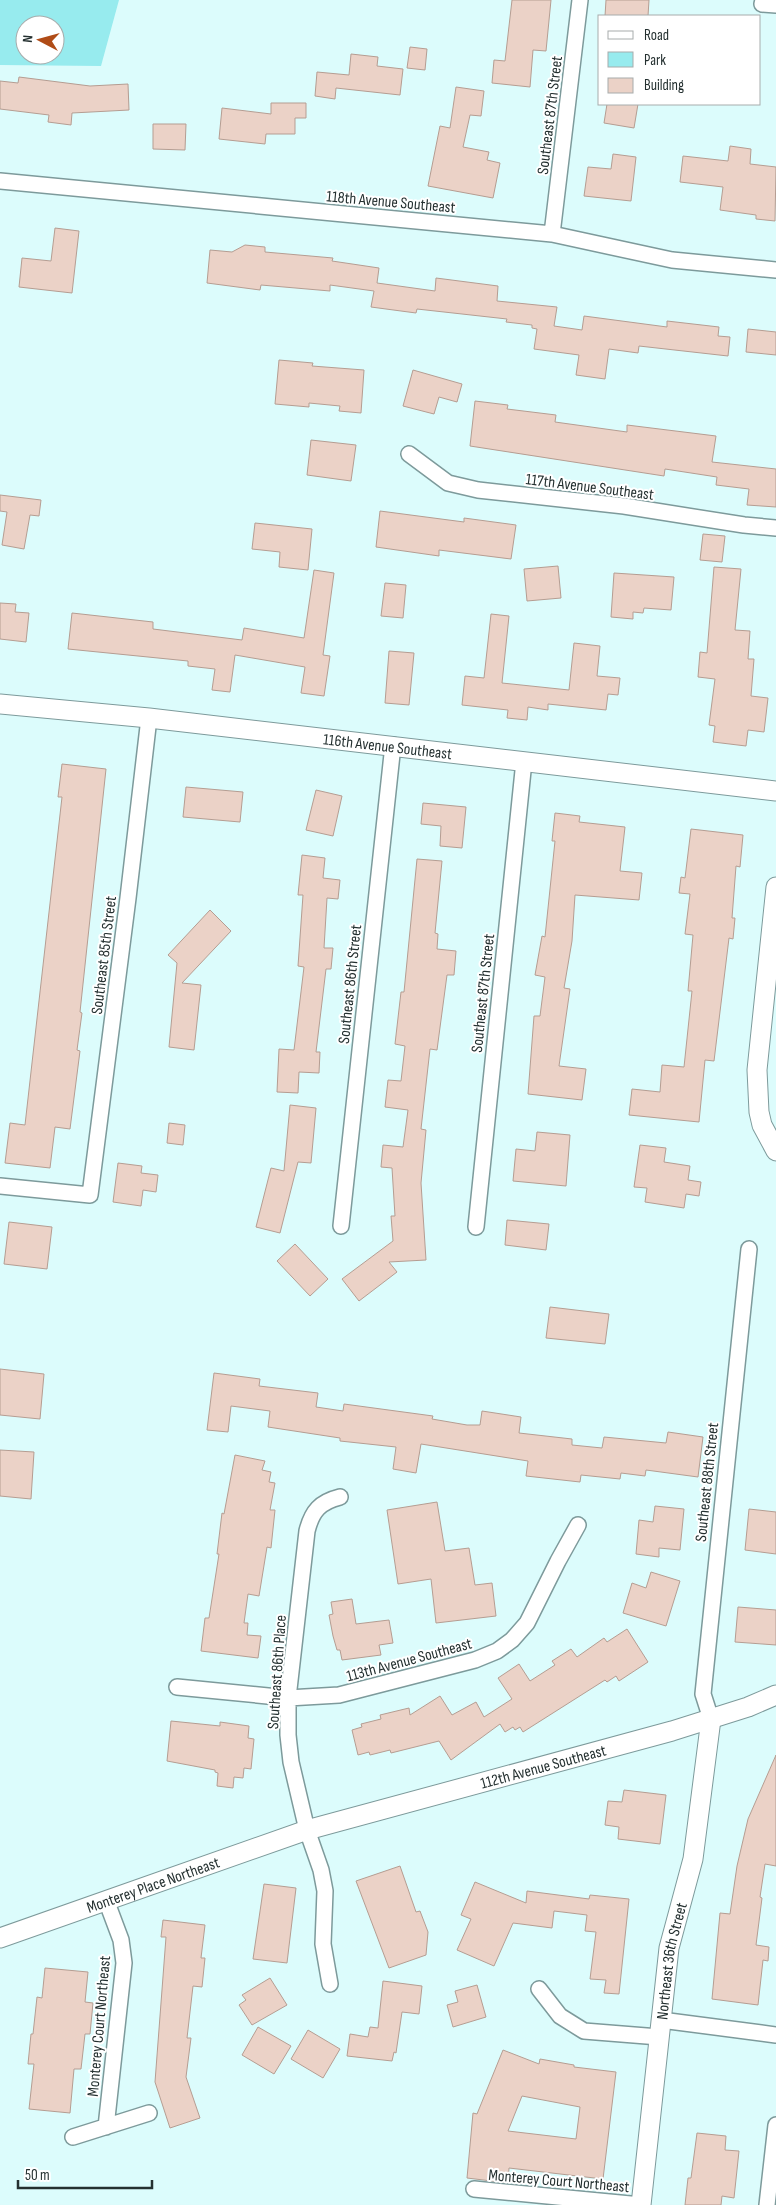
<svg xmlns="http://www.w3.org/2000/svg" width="776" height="2205" font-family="'Sofia Sans Condensed',sans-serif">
<rect width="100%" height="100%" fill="#dcfcfc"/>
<path fill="#97ebee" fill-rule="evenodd" d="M0 0H119L101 66 0 65ZM25 25H55V55H25Z"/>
<path fill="#ebd2c7" stroke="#b59d92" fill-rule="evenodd" d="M512 0H551L546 51 533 50 530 87 492 83 494 60 505 61Z
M606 0H649L648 16H605Z
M410 47 427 49 425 70 407 68Z
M351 54 378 57 377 66 403 69 400 95 336 88 335 99 315 96 317 72 349 75Z
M19 77 90 86 128 84 129 110 72 113 71 125 48 122 49 115 0 109V81L18 83Z
M456 87 484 91 481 116 470 115 463 147 489 152 487 160 500 163 493 198 428 186 440 126 450 128Z
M271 103H306V118H295V134H266L265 144 219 139 222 108 271 114Z
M607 104H638L634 128 604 123Z
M153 124H186L185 150 153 149Z
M730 146 751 149 750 164 776 167 775 221 756 219V215L720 210 723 187 680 182 683 156 728 161Z
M613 154 636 157 631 201 584 196 588 167 611 169Z
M55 228 79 231 72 293 19 287 22 258 51 261Z
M245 245 265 247V252L333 258 332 261 379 268 377 283 435 291 436 278 498 286 497 301 557 307 554 326 582 330 584 316 667 327V321L719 327 718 336 730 337 728 356 639 346 638 353 609 349 605 379 576 375 579 355 534 349 537 329 532 328V325L506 322 507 319 417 309 416 313 371 307 374 291 330 285V291L261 285 260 290 207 283 210 250 232 252Z
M748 329 776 332V355L746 352Z
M279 360 313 363 312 366 364 370 361 413 339 411 340 406 309 403V407L275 404Z
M413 370 462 384 457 402 439 397 434 414 403 406Z
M475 401 508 405 507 409 556 415 555 422 627 432V425L716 436 712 462 776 469V507L747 505 749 489 716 485 717 477 665 469 664 476 470 446Z
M311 440 356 445 351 481 307 475Z
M0 495 41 500 39 516 30 515 24 549 2 545 7 512 0 511Z
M380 511 464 522V518L516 525 511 559 439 550V556L376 547Z
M255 523 312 529 308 570 279 567 280 552 252 549Z
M703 534 725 536 722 562 700 560Z
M558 566 561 598 527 601 524 569Z
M714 567 741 569 735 630 750 631 748 659H754L751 696 768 698 764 732 748 730 746 746 713 742 715 726 709 725 715 679 698 677 700 652 707 653Z
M314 570 334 573 323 655 330 656 324 696 301 693 305 667 235 655 230 692 212 690 215 669 188 666V661L68 649 72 613 153 622V629L242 640 244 628 304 638Z
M614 573 674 577 671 610 644 608 643 613 633 612V619L611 617Z
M385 583 406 585 403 618 381 616Z
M0 603 16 604 15 612 29 613 26 642 0 639Z
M491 614 509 616 502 683 569 690 574 643 600 646 597 676 620 678 618 695 608 694 606 710 548 704V710L528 707 527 720 507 718 508 710 462 705 465 676 484 678Z
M389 651 414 653 409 705 385 703Z
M62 764 106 769 80 1012 82 1013 77 1050 80 1051 70 1129 55 1127 50 1168 5 1163 10 1123 25 1125 62 797H58Z
M186 787 243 792 240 822 183 817Z
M316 790 342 796 333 836 306 830Z
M423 803 466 807 462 848 440 846 441 826 421 824Z
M555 813 580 816 579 822 625 827 620 871 642 873 639 900 575 895 572 941 564 988 570 989 559 1066 586 1069 582 1100 528 1094 534 1016H540L545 977 535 975 542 936 545 937 555 841H552Z
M691 829 743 835 740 867 736 866 732 918H735L733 939 729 938 714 1061 705 1060 699 1122 629 1115 632 1089 660 1092 662 1065 684 1067 692 991H688L693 935 685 934 690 894 679 893 681 877 685 878Z
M302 855 325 858 323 878 340 880 338 899 327 898 324 948H333L331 969H326L316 1052H320L319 1073 299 1072 298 1093 277 1092 279 1049 294 1050 304 967 298 966 303 895H298Z
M417 859 442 861 435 933 438 934 437 949 456 951 454 975H447L437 1050 430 1049 421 1129 426 1130 421 1183 426 1260 389 1262 397 1272 359 1301 342 1279 393 1241 391 1216H395L392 1168 381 1167 383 1145 403 1147 408 1110 385 1107 388 1080 401 1081 405 1046 395 1044 401 992H404Z
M210 910 231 931 182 983 201 985 194 1050 169 1047 177 963 168 955Z
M290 1105 316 1108 311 1163 298 1162 280 1233 256 1227 271 1168 284 1171Z
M169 1123 185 1125 183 1145 167 1143Z
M537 1132 570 1135 566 1186 513 1181 516 1149 535 1151Z
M640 1145 666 1148 664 1162 690 1166 688 1180 701 1182 699 1196 686 1194 684 1208 645 1202 647 1188 634 1187Z
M118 1163 142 1166 141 1173 158 1175 156 1192 143 1190 141 1206 113 1202Z
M507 1220 549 1224 546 1250 505 1245Z
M9 1222 52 1227 47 1269 4 1264Z
M295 1244 328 1279 310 1296 277 1261Z
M550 1307 609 1314 605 1344 546 1338Z
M0 1369 44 1374 40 1419 0 1415Z
M214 1373 260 1379 259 1386 318 1393 316 1407 343 1411 344 1404 433 1416 432 1419 467 1425H480L482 1411 521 1417 519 1433 572 1439V1445L602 1448 604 1437 666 1443 668 1432 703 1437 698 1477 646 1470 645 1476 621 1473 620 1479 581 1475 580 1482 526 1476 528 1461 421 1444 416 1473 393 1469 396 1447 340 1441V1438L268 1427 270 1411 231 1406 228 1432 207 1430Z
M0 1450 34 1452 31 1499 0 1496Z
M235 1455 265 1461 262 1470 271 1472 269 1482 275 1483 270 1510H275L271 1548 267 1547 259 1596 248 1594 244 1623H248L247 1635 261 1636 258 1658 201 1651 205 1618H209L219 1554H217L222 1513 224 1514Z
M437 1502 445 1551 469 1548 475 1585 492 1583 496 1616 436 1623 431 1579 398 1584 387 1510Z
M655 1506 684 1509 680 1550 659 1548V1557L636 1554 639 1520 653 1522Z
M749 1509 776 1512V1554L745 1550Z
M651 1572 680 1581 666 1626 623 1613 632 1583 646 1588Z
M352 1599 356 1624 389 1620 393 1643 379 1645 381 1655 342 1660 340 1650H337L333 1636 329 1615 333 1614 331 1602Z
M738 1607 776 1610V1645L735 1642Z
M627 1629 648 1662 619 1681 616 1676 607 1682 605 1680 523 1732 520 1727 515 1730 513 1727 505 1732 500 1724 451 1760 439 1741 391 1753 390 1750 370 1755 369 1752 358 1755 352 1730 362 1727 361 1724 381 1719 380 1715 409 1708 410 1715 440 1696 452 1715 476 1702 484 1717 512 1699 498 1678 519 1664 530 1681 555 1665 552 1661 571 1649 577 1657 604 1638 607 1642Z
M171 1721 220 1726V1722L249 1726 248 1738 254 1739 251 1769 244 1768 243 1778 234 1777 233 1788 217 1786 218 1773 215 1772V1770L167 1761Z
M776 1755V1866L765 1864 760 1897 762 1898 756 1945 769 1947 768 1961 763 1960 758 2005 712 1999 720 1913 730 1914 737 1866 748 1819Z
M624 1790 666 1795 660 1844 618 1839 619 1827 605 1825 608 1801 622 1802Z
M400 1866 416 1912 420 1911 428 1932 426 1955 389 1968 356 1881Z
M475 1882 526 1903 527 1891 589 1899 590 1895 629 1899 619 1994 604 1993 606 1980 590 1979 596 1932 585 1931 587 1915 554 1911 552 1928 513 1923 494 1966 457 1950 471 1919 461 1915Z
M264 1884 296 1888 287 1963 253 1959Z
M163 1920 205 1925 201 1958H205L202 1987 193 1986 187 2038H191L186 2077 200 2118 170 2128 155 2082 166 1937H161Z
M45 1968 88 1972 85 2002 93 2003 90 2034H85L81 2069H74L70 2113 29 2109 34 2064H28L31 2034H33L37 1997 42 1998Z
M270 1978 287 2005 252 2025 239 2005 246 2000 242 1995Z
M383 1981 422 1986 419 2014 402 2012 396 2053 394 2052 392 2061 347 2056 350 2034 368 2037 370 2027 378 2028Z
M477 1985 486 2017 453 2027 447 2005 458 2002 455 1991Z
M258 2027 291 2046 274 2074 242 2055Z
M308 2030 340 2049 323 2078 291 2059Z
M503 2050 539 2064 540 2059 574 2065V2067L616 2072 603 2179 509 2168 508 2183 467 2178 473 2113 477 2114ZM522 2096 580 2107 576 2139 508 2131Z
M697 2133 726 2136 725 2150 739 2151 734 2198 722 2196 721 2205H685L688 2178H691Z"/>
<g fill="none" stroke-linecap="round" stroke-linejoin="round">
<g stroke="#7d9a9b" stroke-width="18">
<path id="minor" d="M763 0 762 4 776 5
M0 181 552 234 672 260 776 270
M552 234 580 0
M409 454 448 483 478 490 624 506 744 525 776 528
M0 1186 90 1195 128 898 149 718
M341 1226 393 745
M476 1227 524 761
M177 1687 288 1698 339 1695 475 1660 497 1651 512 1640 527 1623 558 1561 578 1525
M711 1719 703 1694 749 1249
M330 1984 323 1944 325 1891 321 1870 307 1830 291 1762 288 1735V1698L307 1531C312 1511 320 1502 340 1497
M539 1989 560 2016 584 2031 659 2037
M661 2020 776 2035
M106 2127 124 1963 121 1940 106 1900
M73 2137 149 2113
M474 2189 641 2205
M767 2205 776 2125"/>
</g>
<g stroke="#7d9a9b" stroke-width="21">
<g id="tertiary">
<path id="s1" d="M0 704 149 718 776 791"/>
<path d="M776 887 757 1070 759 1112 762 1125 776 1151"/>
<path id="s2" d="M0 1938 307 1830 672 1731 748 1707 776 1695"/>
<path id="s3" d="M641 2205 669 1948 693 1859 711 1719"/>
</g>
</g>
<use href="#minor" stroke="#fff" stroke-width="15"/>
<use href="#tertiary" stroke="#fff" stroke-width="19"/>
</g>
<g text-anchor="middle" stroke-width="4" stroke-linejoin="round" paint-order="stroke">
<g font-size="16" fill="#243030" stroke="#fff">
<text transform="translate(549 115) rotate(-83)" y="6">Southeast 87th Street</text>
<text transform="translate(391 201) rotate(5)" y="6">118th Avenue Southeast</text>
<text transform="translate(590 486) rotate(7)" y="6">117th Avenue Southeast</text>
<text dy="6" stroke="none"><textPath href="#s1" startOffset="390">116th Avenue Southeast</textPath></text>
<text transform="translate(103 955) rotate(-83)" y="6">Southeast 85th Street</text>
<text transform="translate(349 984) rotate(-84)" y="6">Southeast 86th Street</text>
<text transform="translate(482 993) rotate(-84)" y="6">Southeast 87th Street</text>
<text transform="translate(706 1482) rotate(-84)" y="6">Southeast 88th Street</text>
<text transform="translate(409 1659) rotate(-15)" y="6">113th Avenue Southeast</text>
<text transform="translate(276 1672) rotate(-86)" y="6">Southeast 86th Place</text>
<text dy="6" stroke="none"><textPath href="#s2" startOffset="570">112th Avenue Southeast</textPath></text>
<text dy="6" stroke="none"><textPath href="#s2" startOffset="162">Monterey Place Northeast</textPath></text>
<text dy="6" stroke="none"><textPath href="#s3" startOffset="246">Northeast 36th Street</textPath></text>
<text transform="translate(98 2026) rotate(-85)" y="6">Monterey Court Northeast</text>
<text transform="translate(559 2180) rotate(5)" y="6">Monterey Court Northeast</text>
</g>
</g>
<rect x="598" y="15" width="162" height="90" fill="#ffffff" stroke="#a7acac"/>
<rect x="608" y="31" width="25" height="8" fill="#ffffff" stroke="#a7acac"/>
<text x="644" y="40" font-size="15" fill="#243030">Road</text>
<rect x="608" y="52" width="25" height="15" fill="#97ebee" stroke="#a7acac"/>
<text x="644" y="65" font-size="15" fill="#243030">Park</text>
<rect x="608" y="78" width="25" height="15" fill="#ebd2c7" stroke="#a7acac"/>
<text x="644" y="90" font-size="15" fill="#243030">Building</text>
<g transform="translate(40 40) rotate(276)"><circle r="24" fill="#ffffff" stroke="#a7acac"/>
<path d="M0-4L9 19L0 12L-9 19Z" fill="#b04c17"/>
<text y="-8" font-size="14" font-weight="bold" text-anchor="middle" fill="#243030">N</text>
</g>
<path d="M18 2180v8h134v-8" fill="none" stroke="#243030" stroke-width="2.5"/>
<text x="25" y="2180" font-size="15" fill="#243030" stroke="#ffffff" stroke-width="4" paint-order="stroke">50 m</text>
</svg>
